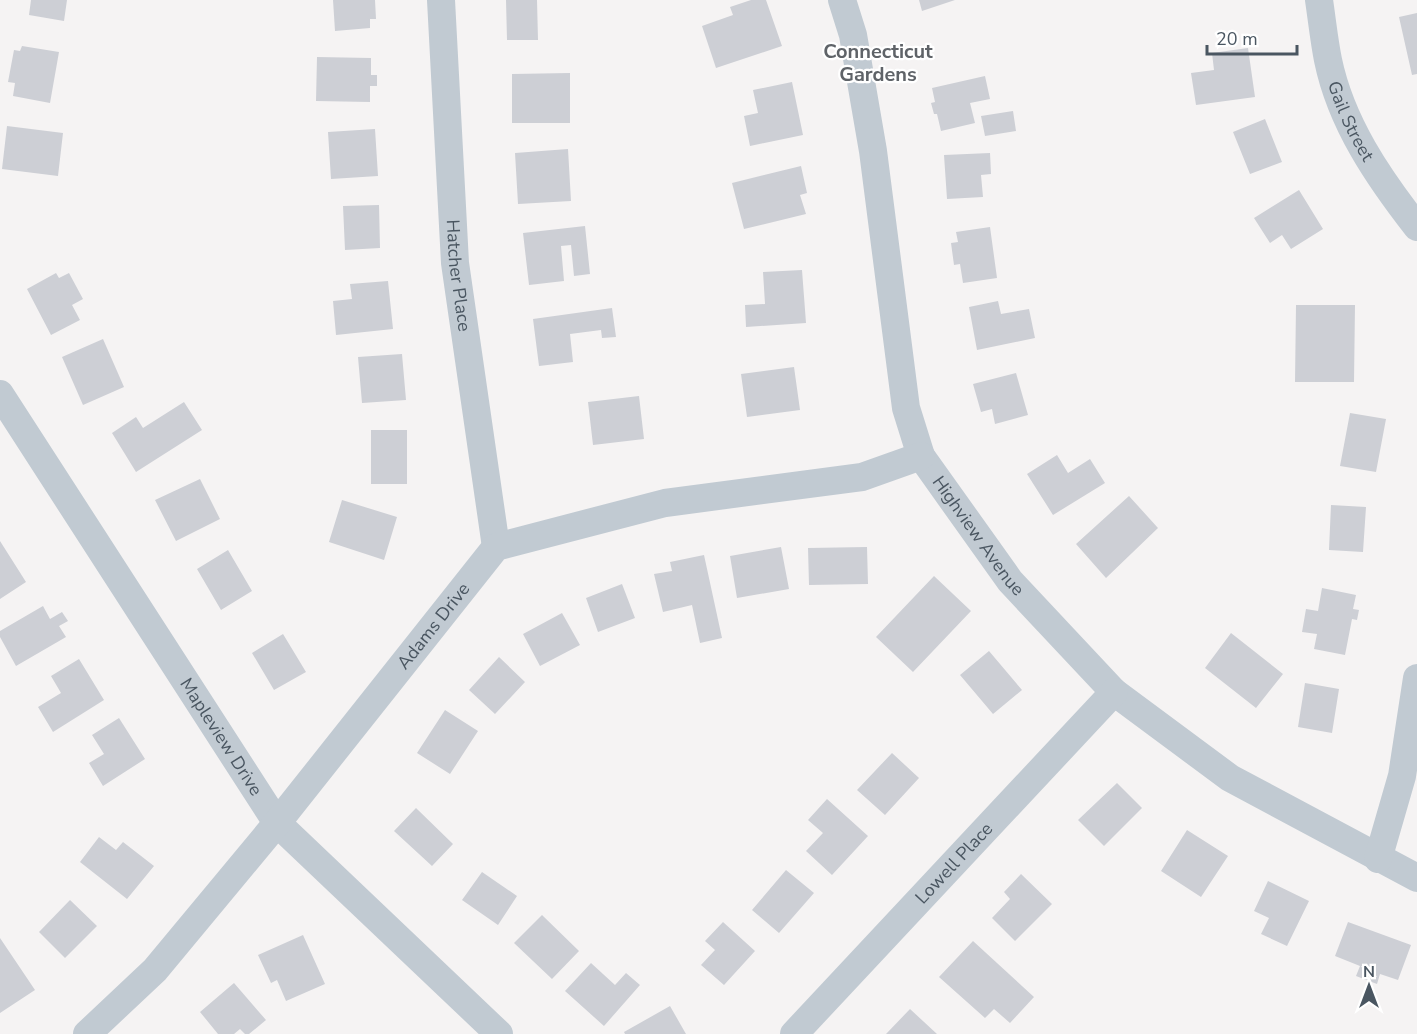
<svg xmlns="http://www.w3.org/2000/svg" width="1417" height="1034" font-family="'Nunito Sans',sans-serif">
<rect width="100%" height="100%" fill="#f5f3f3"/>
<path fill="#cdcfd5" d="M31 0H67L64 21 29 15Z
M333 0H375L376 19H370V28L335 31Z
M506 0H537L538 40H507Z
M751 0H766L782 46 716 68 702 26 733 15 730 7Z
M919 0H955L922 11Z
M1417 13V74L1412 75 1399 17Z
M22 46 59 52 50 103 13 96 15 83 8 82 14 50 20 51Z
M1248 48 1255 97 1196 105 1191 73 1214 70 1212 53Z
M317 57 371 58V75H377V86H370V102L316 101Z
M570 73V123H512V74Z
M985 76 990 99 970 103 975 123 941 131 937 114H934L931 103 935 102 932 88Z
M792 82 803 135 750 146 744 116 758 113 753 90Z
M1013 111 1016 131 985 136 981 116Z
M1265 119 1282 162 1250 174 1233 132Z
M7 126 63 133 58 176 2 169Z
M375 129 378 176 331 179 328 132Z
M568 149 571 201 518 204 515 153Z
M990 153 991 174 981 175 983 197 947 199 944 155Z
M801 166 807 193 800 195 806 214 744 229 732 183Z
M1299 190 1323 229 1291 249 1282 235 1270 243 1254 218Z
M379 205 380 248 345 250 343 206Z
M585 226 590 274 574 276 571 245 561 246 564 281 529 285 523 233Z
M990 227 997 278 963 283 960 264 954 265 951 243 958 242 956 232Z
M802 270 806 323 746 327 745 305 765 304 763 272Z
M56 273 59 278 69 273 83 299 72 305 80 320 51 335 27 289Z
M388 281 393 329 336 335 333 301 352 299 350 284Z
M998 301 1001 314 1029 309 1035 338 977 350 969 307Z
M1296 305H1355L1354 382H1295Z
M612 308 616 337 602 338 601 330 570 334 573 362 539 366 533 319Z
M103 339 124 387 83 405 62 357Z
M402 354 406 400 362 403 358 357Z
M794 367 800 410 747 417 741 374Z
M1016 373 1028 415 995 424 992 409 981 412 973 384Z
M639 396 644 439 593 445 588 402Z
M184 402 202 430 136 472 112 433 136 417 143 428Z
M1350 413 1386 419 1376 472 1340 466Z
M371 430H407V484H371Z
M1057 455 1068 473 1090 459 1105 483 1053 515 1027 474Z
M200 479 220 519 176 541 155 500Z
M1129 496 1158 528 1106 578 1076 544Z
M342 500 397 517 384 560 329 542Z
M1331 505 1366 507 1363 552 1329 550Z
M0 541 26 582 0 599Z
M781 547 789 589 737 598 730 556Z
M867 547 868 584 809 585 808 548Z
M228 550 252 591 221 610 197 569Z
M704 555 722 638 700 643 692 605 663 612 654 574 672 571 670 562Z
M934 576 971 611 913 672 876 637Z
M622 584 635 618 598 632 586 598Z
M1322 588 1356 595 1353 609 1359 610 1357 620 1352 619 1345 655 1314 649 1317 634 1302 632 1306 609 1318 611Z
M43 606 50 619 62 612 68 621 59 626 66 637 16 666 0 637V631Z
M562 613 580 645 540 666 523 634Z
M1231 633 1283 674 1256 708 1205 668Z
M283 634 306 672 274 690 252 653Z
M989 651 1022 690 993 714 960 675Z
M499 657 525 682 495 714 469 690Z
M79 659 104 700 53 732 38 707 61 693 51 676Z
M1305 683 1339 689 1332 733 1298 727Z
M445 710 478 731 450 774 417 753Z
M119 718 145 759 103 786 89 763 104 754 92 735Z
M892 753 919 778 885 815 857 790Z
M1117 783 1142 808 1104 846 1078 820Z
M827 799 868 836 832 875 806 851 823 833 808 820Z
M416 808 453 844 432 866 394 831Z
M1187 830 1228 856 1201 897 1161 871Z
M99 837 116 850 123 842 154 866 127 899 80 862Z
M786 870 814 893 779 933 752 910Z
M482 872 517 896 498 925 462 900Z
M1021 874 1052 904 1015 941 992 918 1010 899 1004 892Z
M1268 881 1309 901 1287 946 1261 934 1269 918 1254 911Z
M70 900 97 926 65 958 39 932Z
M542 915 579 951 552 979 514 943Z
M723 922 755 951 724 985 701 965 715 950 705 941Z
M1348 922 1411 945 1398 980 1380 974 1377 984 1356 976 1360 966 1335 956Z
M303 935 325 984 286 1001 277 980 271 983 258 955Z
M0 938 35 990 0 1013Z
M973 941 1034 997 1010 1023 994 1009 985 1018 939 977Z
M591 963 615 985 626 973 640 985 604 1026 565 991Z
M234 983 266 1020 249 1034H245L240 1029 234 1034H218L200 1012Z
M670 1006 686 1034H625L624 1032Z
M910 1009 937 1034H886Z"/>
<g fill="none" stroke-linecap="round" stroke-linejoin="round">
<g stroke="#c1cad2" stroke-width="28">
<path id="s1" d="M441 0 455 263 496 547"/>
<path id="s2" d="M842 0 853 35 873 151 906 408 921 456 1010 581 1114 692 1230 778 1417 878"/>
<path id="s3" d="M1319 0C1322 20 1324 40 1328 60 1341 123 1378 177 1417 227"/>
<path id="s4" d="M0 394 277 823 499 1034"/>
<path d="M1378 859 1402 776 1417 678"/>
<path id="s5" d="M87 1034 155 970 277 823 496 547 665 503 862 477 921 456"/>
<path id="s6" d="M794 1034 1114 692"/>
</g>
</g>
<g text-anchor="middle" stroke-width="4.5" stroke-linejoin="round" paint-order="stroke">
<g font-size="18" fill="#4a5661" stroke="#fff">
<text dy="6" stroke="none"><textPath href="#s3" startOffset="126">Gail Street</textPath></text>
<text dy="6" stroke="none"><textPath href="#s1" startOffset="276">Hatcher Place</textPath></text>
<text dy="6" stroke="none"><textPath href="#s2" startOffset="562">Highview Avenue</textPath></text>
<text dy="6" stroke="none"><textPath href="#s5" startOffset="536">Adams Drive</textPath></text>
<text dy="6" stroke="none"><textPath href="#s4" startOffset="408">Mapleview Drive</textPath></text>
<text dy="6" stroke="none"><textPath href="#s6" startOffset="234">Lowell Place</textPath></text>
</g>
<g font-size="20" font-weight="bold" fill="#5f6368" stroke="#fff">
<text x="878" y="58">Connecticut<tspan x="878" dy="23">Gardens</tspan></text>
</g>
</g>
<g transform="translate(1369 986)" stroke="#ffffff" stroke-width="4.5" paint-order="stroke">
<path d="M0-4.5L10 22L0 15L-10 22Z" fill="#4a5661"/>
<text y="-9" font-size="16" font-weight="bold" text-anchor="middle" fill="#4a5661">N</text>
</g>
<path d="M1207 45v9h90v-9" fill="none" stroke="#4a5661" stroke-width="3"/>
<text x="1216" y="45" font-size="18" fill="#4a5661" stroke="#ffffff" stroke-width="4.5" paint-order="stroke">20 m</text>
</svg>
